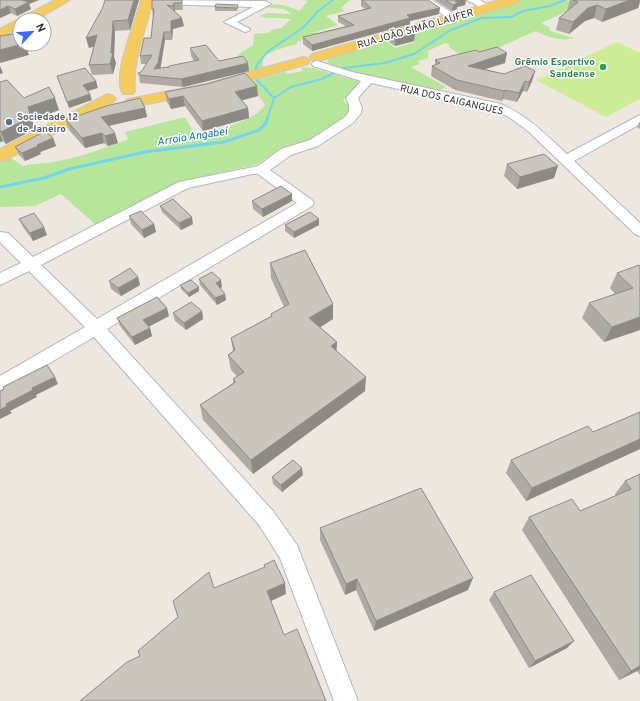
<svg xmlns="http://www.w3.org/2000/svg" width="640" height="701" font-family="Overpass,sans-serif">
<rect width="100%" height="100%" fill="#eee7df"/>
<path fill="#b7e69b" d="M304 0H350L341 8 345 11 326 16 338 25 316 32 319 35 297 42V44L276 50 263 57V69L249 73 247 64 236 58 239 54 253 45 254 34 269 33 271 30 281 28 291 19C281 18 271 19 261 17L260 15 268 13 292 14 284 9 262 7C273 1 289 6 299 11L308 1Z
M520 0H592L541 23 549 27 550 31 574 38C563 42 546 37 536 31L493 50 459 54 450 48 449 44 445 43 428 51V58L418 61 420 64 411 67 446 87 436 92 359 75 329 65 327 59 330 57 385 40 395 48 415 42 408 33Z
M301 67 313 68 360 82 343 100 350 108 344 119 311 140 281 148 258 164 180 182 96 225 61 194 35 206 0 207V160L8 156 23 166C33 163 43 164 54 162 79 157 104 149 128 139L125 132 185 117 195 135C216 129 253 123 265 105L249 82 285 72 288 74 303 71Z"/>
<path fill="#cced96" d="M617 42 640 53V99L606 117 536 80Z"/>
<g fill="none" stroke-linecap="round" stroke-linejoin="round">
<path stroke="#70d5f2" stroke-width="2" d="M274 98 257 80 255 72 257 65 267 52 304 27 318 11 333 0
M267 120 274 98 291 87 322 79 343 68 385 63 414 54 449 31 481 18 511 17 523 11 550 6 565 0"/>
<path stroke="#70d5f2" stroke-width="3" d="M0 187 44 178 69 169 145 152 224 142 259 130 266 123 267 119"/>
<g stroke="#b3b6c0" stroke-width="2">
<path id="minor" d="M155 0 266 1 271 4 237 22 250 29 249 31 245 32 224 22 253 7 159 4 156 3Z
M420 0H432L459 17 454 20 450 19Z
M467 0H480L492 7 490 9H484Z
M317 61 352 72 501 104C528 116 546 135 567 154L640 115V124L574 161 640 223V236L635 234 528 131 509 117 493 110 371 83 358 98 362 108 361 113 353 123 318 146 291 155 270 170 312 200 314 203 312 206 107 329 273 511 297 545 358 701H334L280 558 259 525 94 337 0 392V376L85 327 29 271 0 285V273L21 263 0 242V232L8 233 33 257 179 182 258 166 281 149 310 140 345 117C351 110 350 107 346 98L361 81 313 66 312 64 313 62ZM252 174H258L297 203 97 319 41 265 188 188Z"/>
</g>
<g stroke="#c8c8c8" stroke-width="2">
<path id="major" d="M55 0H70L36 20H20V28L0 38V29Z
M141 0H153C146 31 132 59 135 91L133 94H123C111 77 136 20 141 0Z
M499 0H519L517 3 322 60H312L310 57 312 54Z
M303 57 308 58 310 61 308 64 208 92 133 107 128 105 125 102 128 99 206 84Z
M108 94 113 96 116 99 113 102 6 160 0 161V149Z"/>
</g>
<use href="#minor" fill="#fff" fill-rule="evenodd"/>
<use href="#major" fill="#f5cb5e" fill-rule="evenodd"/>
</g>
<path fill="#aea9a3" d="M0 0H39L29 4 31 9 17 16 11 13 0 18Z
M139 0 130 30 115 31 114 57 116 63 113 74 92 75 89 65 94 46 89 48 86 38Z
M182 0 183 10H175V12L184 26 173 29 172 40H165L160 68H168L194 61 191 56 190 48 219 61 249 71 183 87 140 83 139 75 147 64H141L140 56 151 38 153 17 152 9Z
M361 0H428L439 14 410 21V24L312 51 303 44V37L346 26 338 22V16L365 9 361 6Z
M435 0H466L465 5 457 7V9L452 11Z
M570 0H640L638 8 602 22 594 18 585 21 569 34 556 30 559 18 567 11Z
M238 5V8L237 11H215V7Z
M415 34 414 41 395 46 389 42 390 35Z
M479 52 505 63 485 69 504 74 535 71 532 81 527 92 523 91 517 102 503 99 502 101 455 90 431 76 432 66 435 65V60Z
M0 82 24 98 59 110 32 120 35 129 6 144 3 141 0 142Z
M165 92 258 96 242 100 248 108 249 118 203 131 185 106 171 109 167 102Z
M145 108 147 117 109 126 118 143 108 146 104 143 85 148 69 130 66 120Z
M640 121V129L637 127Z
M53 138 56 146 40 152 41 154 25 161 19 155 15 147Z
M507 164 554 178 517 189 504 176Z
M292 194V201L263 217 253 209 252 201Z
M160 206 193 224 181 230 162 212Z
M129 216 154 224 156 232 144 238 131 224Z
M19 219 47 235 33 241 23 227Z
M285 225H319L294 238 285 231Z
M270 263 333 304V319L320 327 337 342 336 351 365 391 253 474 203 420 200 405 233 383V379L237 376 231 370 228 355 233 352 231 338 271 316V314L284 307 271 278Z
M640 266V330L604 342 582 318 589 303 615 294 610 288 617 273Z
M138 277 140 285 121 296 111 289 109 281Z
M199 279 222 287 220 288 225 294 226 300 217 305 200 285Z
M180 285 199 287V291L189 297 181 289Z
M202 311 203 319 186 330 175 321 173 313Z
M169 316 148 327 150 328 152 336 135 345 120 326 117 318Z
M640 412V449L526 501 506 473 511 460 593 432Z
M640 474V675L637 671 619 680 522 530 529 517 580 511 616 496 615 494 625 481Z
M303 475 282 492 273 484 272 477Z
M320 528 468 590 374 631 356 590 345 595 320 540Z
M494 592 567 648 529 668 489 600Z"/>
<path fill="#8d8a84" d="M22 0H39L29 4 31 9 17 16 15 9Z
M134 0H139L130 30 128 20Z
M460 0H466L465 5 457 7V9L452 11 453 5 455 1Z
M630 0H640V2L638 8 602 22 606 9Z
M174 3 175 10V14L173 6Z
M597 5 594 18 585 21 569 34 573 22 588 8Z
M8 6 11 13 0 18V10Z
M440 8 439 14 410 21V24L312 51V45L407 15Z
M182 18 184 26 173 29 172 40 171 32V21Z
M113 21 115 31 114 57 116 63 113 74 110 64Z
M164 32 165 40 160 71 156 77 154 69Z
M415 34 414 41 395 46V39Z
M97 35 100 45 89 48 86 38Z
M22 44H25L29 55 0 63V50Z
M507 53 505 63 466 75 468 66Z
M248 63 249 71 183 87 181 79Z
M0 66 3 73 0 74Z
M535 71 532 81 527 92 529 82Z
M96 81 98 88 85 92 83 85Z
M525 81 523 91 517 102 519 93Z
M257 86 258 96 236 102 235 92Z
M505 90 503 99 502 101 504 91Z
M90 94 92 100 69 108 67 102Z
M183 96 185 106 171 109 169 99Z
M55 98 59 110 32 120 35 129 6 144 1 132 28 107Z
M145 108 147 117 103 127 101 117Z
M248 108 249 118 203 131 202 121Z
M102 133 104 143 85 148 82 138Z
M115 133 118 143 108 146 105 136Z
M0 135 3 141 0 142Z
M53 138 56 146 40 152 41 154 25 161 22 153 37 145Z
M558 166 554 178 517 189 520 177Z
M292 194V201L263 217 262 209Z
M192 217 193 224 181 230 179 223Z
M319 219V225L294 238V232Z
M154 224 156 232 144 238 142 230Z
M44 227 47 235 33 241 30 233Z
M138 277 140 285 121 296 118 288Z
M221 280 222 287 217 290 216 283Z
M199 287V291L189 297 188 293Z
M225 294 226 300 217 305 215 298Z
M333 304V319L310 334 309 318Z
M167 308 169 316 146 328 143 320Z
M202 311 203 319 186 330 184 323Z
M640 317V330L604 342 612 327Z
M150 328 152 336 135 345 132 337Z
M337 342 336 357 331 346Z
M55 377 58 384 36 395 37 397 10 411 12 413 0 419V410L6 404 32 388Z
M366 377 365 391 253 474 251 460Z
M640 439V449L526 501 532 488Z
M302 468 303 475 282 492 281 485Z
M473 578 468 590 374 631 376 621Z
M357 579 356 590 345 595 346 584Z
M285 583 286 594 269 602 267 591Z
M574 641 567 648 529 668 535 661Z
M640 666V669L637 671 619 680 631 671Z"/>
<path fill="#cac5bd" stroke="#8d8a84" d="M0 0H22L29 2 15 9 8 6 0 10Z
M105 0H134L128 20 113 21 111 53H113L110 64 89 65 97 35 86 38 103 7Z
M152 0H182V3H174L173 6 167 5 182 18 171 21V32H164L158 63 154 69 168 67V68L169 66 199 60 190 48 206 45 219 61 243 56 248 63 181 79 139 75 138 73 141 72 152 55 140 56 144 38H151L154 9H152Z
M362 0H428L440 8 407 15 410 18 312 45 303 37 354 25 338 16 371 8Z
M445 0H460L455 1 458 3 453 5Z
M573 0H630L606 9 597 5 588 8 573 22 559 18 578 2Z
M216 4 238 5 237 8 215 7Z
M409 29 415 34 395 39 390 35Z
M19 33 20 35V44H22L0 50V36Z
M497 47 507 53 468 66 504 74 525 66 535 71 529 82 525 81 519 93 505 90 504 91 457 80 432 66 440 63 435 60 476 50 479 52Z
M85 68 96 81 83 85 90 94 67 102 57 76Z
M245 73 257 86 235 92 248 108 202 121 183 96 169 99 165 92 207 84Z
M7 80 24 98 49 87 55 98 28 107 31 117 1 132 0 131V82Z
M140 98 145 108 101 117 115 133 105 136 102 133 82 138 66 120 106 106Z
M45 131 53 138 37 145 38 146 22 153 15 147Z
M544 154 558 166 520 177 507 164Z
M281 186 292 194 262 209 252 201Z
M173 199 192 217 179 223 160 206Z
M141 211 154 224 142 230 129 216Z
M310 212 319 219 294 232 285 225Z
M34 213 44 227 30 233 19 219Z
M305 250 333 304 309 318 337 342 331 346 366 377 251 460 200 405 236 382 233 379 244 372 228 355 235 350 231 338 272 316 271 314 289 304 270 263Z
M639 265 640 266V317L612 327 589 303 633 288 617 273Z
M130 268 138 277 118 288 109 281Z
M212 272 221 280 216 283 225 294 215 298 199 279Z
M191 280 199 287 188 293 180 285Z
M157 297 167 308 143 320 150 328 132 337 117 318Z
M191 302 202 311 184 323 173 313Z
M47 365 55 377 32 388 33 390 6 404 7 406 0 410V391L4 389 3 387Z
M640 412V439L532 488 511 460 588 426 593 432Z
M293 460 302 468 281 485 272 477Z
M640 474V666L631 671 529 517 572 499 580 511 631 489 625 481Z
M421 488 473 578 376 621 357 579 346 584 320 528Z
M274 560 285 583 267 591 284 635 297 629 326 701H80L127 662 140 656 138 651 178 617 173 601 209 572 214 588 265 567 264 565Z
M531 575 574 641 535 661 494 592Z"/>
<circle fill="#2e9e5b" stroke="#fff" stroke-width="1.5" cx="603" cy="67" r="4"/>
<circle fill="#5c6f8a" stroke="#fff" stroke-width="1.5" cx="9" cy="122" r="4"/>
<g text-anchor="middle" stroke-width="3" stroke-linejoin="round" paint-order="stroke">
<g font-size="10" fill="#2d2d2d" stroke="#fff">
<text transform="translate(415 28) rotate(-16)" y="4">RUA JOÃO SIMÃO LAUFER</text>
<text transform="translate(452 99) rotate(13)" y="4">RUA DOS CAIGANGUES</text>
</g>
<g font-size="10" font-weight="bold" fill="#27864d" stroke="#fff" text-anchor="end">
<text x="595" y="65">Grêmio Esportivo<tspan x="595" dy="12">Sandense</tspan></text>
</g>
<g font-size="10" font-weight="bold" fill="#4e5e75" stroke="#fff" text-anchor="start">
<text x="17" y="120">Sociedade 12<tspan x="17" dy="12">de Janeiro</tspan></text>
</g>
<g font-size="11" font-style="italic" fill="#0a75a4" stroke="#fff">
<text transform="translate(192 136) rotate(-9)" y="4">Arroio Angabeí</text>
</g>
</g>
<g transform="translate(32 32) rotate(64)"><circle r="19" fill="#ffffff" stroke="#ababab"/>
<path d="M0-3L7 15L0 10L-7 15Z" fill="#3c68ff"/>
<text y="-6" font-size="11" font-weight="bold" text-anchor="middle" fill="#2d2d2d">N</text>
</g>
</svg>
